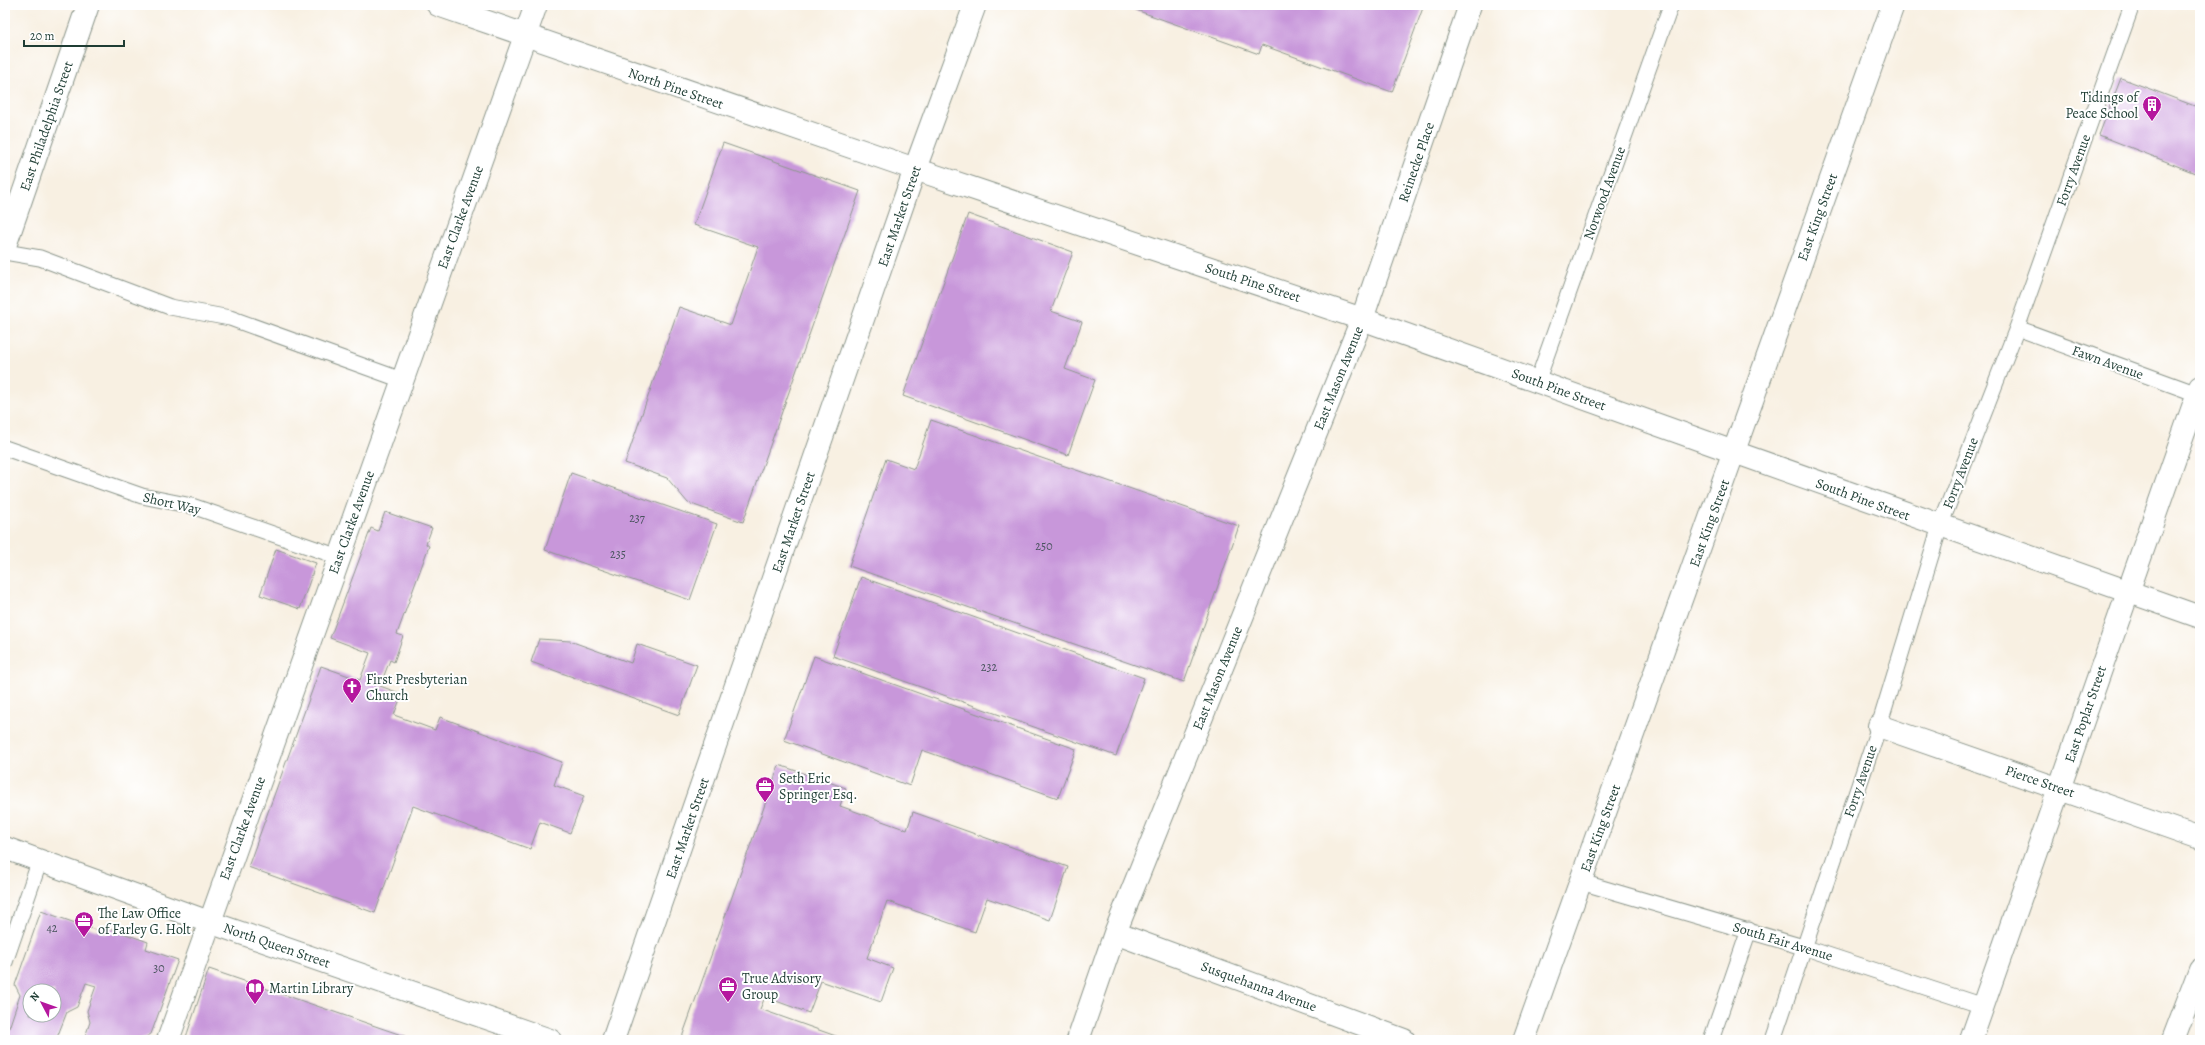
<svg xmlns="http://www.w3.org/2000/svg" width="2205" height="1045" font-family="Alegreya,serif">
<rect width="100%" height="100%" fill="#fff"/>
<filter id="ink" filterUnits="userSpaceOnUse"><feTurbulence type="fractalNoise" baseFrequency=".025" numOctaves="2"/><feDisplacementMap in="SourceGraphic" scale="8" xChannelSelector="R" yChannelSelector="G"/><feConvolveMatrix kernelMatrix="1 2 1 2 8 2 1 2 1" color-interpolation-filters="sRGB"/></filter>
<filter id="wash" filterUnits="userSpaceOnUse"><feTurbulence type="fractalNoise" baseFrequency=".012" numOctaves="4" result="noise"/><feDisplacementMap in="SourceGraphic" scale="16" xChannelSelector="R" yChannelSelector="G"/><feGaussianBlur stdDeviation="0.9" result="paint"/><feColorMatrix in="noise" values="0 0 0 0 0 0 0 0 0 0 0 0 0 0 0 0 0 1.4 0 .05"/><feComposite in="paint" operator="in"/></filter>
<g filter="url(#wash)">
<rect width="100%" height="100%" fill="#f8f0e2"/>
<g id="blocks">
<path fill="#c897da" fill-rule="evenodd" d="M1122 5H1424L1392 92 1262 45 1259 54Z
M2121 78 2200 108V175L2099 135Z
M723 143 860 191 743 522 688 503 667 478 625 463 679 307 731 325 758 247 694 225Z
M968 214 1073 252 1051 311 1082 322 1065 369 1095 380 1068 455 903 396Z
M931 420 1239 526 1184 682 849 566 886 459 914 469Z
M571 473 717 524 690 600 545 550Z
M385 512 432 528 426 544 429 546 397 634 403 636 394 662 390 660 380 686 402 694 394 715 435 730 440 717 562 762 554 785 584 796 570 833 540 822 530 849 413 806 375 913 248 867 321 666 360 680 370 653 330 638 371 528 378 531Z
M276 549 316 563 300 609 260 595Z
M861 577 1144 678 1116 756 833 656Z
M539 639 570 641 631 663 637 644 697 665 679 715 531 662Z
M814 656 1076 749 1058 798 922 750 910 786 784 740Z
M779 765 846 788 840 806 907 830 913 812 1068 867 1050 920 987 898 975 932 887 901 867 958 893 968 881 1002 821 981 809 1013 765 997 760 1009 847 1040H681Z
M41 911 107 934 109 928 148 942 146 949 178 960 151 1034 141 1040H84L90 1022 87 1011 96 986 86 983 77 1007 67 1012 56 1040H5L20 995 15 985ZM30 991H54V1015H30Z
M209 969 416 1040H185Z"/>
</g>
</g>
<g filter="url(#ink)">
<use href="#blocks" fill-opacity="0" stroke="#8c968b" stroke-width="1"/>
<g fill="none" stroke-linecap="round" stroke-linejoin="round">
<g stroke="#8c968b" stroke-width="17">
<path id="service" d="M5 252 40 258 170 307 230 318 402 380
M2017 328 2200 395
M1537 382 1671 5
M5 448 142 496 192 506 339 557
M1581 882 1803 947 1983 1006
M5 962 40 860
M1711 1040 1749 930
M1773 1040 1879 726 1940 526 2017 328 2132 5"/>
</g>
<g stroke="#8c968b" stroke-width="24">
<path id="minor" d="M438 5 915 169 1362 319 1734 452
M1879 726 2200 838
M1115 933 1404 1040
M168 1040 536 5
M1078 1040 1115 933 1362 319 1470 5
M1971 1040 2200 387
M2173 1040 2200 969"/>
</g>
<g stroke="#8c968b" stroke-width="24">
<path id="tertiary" d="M1734 452 2200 617
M1524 1040 1893 5"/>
</g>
<g stroke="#8c968b" stroke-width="24">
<path id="primary" d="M5 246 88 5
M5 848 209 922 550 1040
M613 1040 915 169 975 5"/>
</g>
<use href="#service" stroke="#fff" stroke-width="15"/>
<use href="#minor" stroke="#fff" stroke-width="22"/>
<use href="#tertiary" stroke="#fff" stroke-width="22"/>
<use href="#primary" stroke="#fff" stroke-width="22"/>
</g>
</g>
<defs>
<g id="building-pin" transform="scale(1)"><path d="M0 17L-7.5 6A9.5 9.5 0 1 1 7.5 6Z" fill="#b5179e" stroke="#fff"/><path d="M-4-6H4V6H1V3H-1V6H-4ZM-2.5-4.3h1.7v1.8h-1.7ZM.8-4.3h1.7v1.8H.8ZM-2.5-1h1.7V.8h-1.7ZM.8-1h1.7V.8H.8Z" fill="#fff"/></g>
<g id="church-pin" transform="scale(1)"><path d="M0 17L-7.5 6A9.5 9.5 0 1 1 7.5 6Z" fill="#b5179e" stroke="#fff"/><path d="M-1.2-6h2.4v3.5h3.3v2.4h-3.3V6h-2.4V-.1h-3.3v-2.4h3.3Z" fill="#fff"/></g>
<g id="office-pin" transform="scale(1)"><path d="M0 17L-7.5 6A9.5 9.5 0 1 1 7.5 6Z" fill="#b5179e" stroke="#fff"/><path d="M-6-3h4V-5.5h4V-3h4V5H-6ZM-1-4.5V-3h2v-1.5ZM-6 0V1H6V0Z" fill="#fff"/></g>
<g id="library-pin" transform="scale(1)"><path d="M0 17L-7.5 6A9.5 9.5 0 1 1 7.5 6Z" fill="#b5179e" stroke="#fff"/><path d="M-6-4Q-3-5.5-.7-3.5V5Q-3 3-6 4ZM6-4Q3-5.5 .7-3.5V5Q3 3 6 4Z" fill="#fff"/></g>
</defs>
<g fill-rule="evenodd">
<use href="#building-pin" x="2152" y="105"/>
<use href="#church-pin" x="352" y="687"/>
<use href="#office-pin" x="765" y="786"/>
<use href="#office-pin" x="84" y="921"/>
<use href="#office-pin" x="728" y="986"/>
<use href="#library-pin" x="255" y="988"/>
</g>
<g text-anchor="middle" stroke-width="4" stroke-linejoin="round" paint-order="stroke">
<g font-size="12" fill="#49545e">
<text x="637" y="522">237</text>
<text x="1044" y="550">250</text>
<text x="618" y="558">235</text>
<text x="989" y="671">232</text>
<text x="52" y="932">42</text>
<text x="159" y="972">30</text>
</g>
<g font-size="14" fill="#1f3d34" stroke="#fff">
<text transform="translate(676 88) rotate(19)" y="5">North Pine Street</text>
<text transform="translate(46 126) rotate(-71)" y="5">East Philadelphia Street</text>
<text transform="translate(1416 162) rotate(-71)" y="5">Reinecke Place</text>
<text transform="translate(2073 170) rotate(-70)" y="5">Forry Avenue</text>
<text transform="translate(1604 193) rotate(-70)" y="5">Norwood Avenue</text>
<text transform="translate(899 216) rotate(-71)" y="5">East Market Street</text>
<text transform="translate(460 217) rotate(-70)" y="5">East Clarke Avenue</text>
<text transform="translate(1817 217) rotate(-70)" y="5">East King Street</text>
<text transform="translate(1253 282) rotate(18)" y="5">South Pine Street</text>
<text transform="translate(2108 362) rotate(20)" y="5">Fawn Avenue</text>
<text transform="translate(1338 378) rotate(-68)" y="5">East Mason Avenue</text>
<text transform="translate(1559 389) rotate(20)" y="5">South Pine Street</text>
<text transform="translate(1960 473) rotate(-69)" y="5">Forry Avenue</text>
<text transform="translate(1863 499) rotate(20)" y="5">South Pine Street</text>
<text transform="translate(172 503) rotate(13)" y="5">Short Way</text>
<text transform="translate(351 522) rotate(-70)" y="5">East Clarke Avenue</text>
<text transform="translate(793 522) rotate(-71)" y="5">East Market Street</text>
<text transform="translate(1709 523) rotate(-70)" y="5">East King Street</text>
<text transform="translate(1217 678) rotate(-68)" y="5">East Mason Avenue</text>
<text transform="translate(2085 714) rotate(-71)" y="5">East Poplar Street</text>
<text transform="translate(1860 781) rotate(-71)" y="5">Forry Avenue</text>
<text transform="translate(2040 781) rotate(19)" y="5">Pierce Street</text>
<text transform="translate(242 828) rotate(-70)" y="5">East Clarke Avenue</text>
<text transform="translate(687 828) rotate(-71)" y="5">East Market Street</text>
<text transform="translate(1600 828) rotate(-70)" y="5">East King Street</text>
<text transform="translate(1783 941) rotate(17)" y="5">South Fair Avenue</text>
<text transform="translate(277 945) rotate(19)" y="5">North Queen Street</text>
<text transform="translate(1259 986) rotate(20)" y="5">Susquehanna Avenue</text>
</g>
<g font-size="14" fill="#1f3d34" stroke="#fff" text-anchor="start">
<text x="2138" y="102" text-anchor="end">Tidings of<tspan x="2138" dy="16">Peace School</tspan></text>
<text x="366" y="684">First Presbyterian<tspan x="366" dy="16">Church</tspan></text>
<text x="779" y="783">Seth Eric<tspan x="779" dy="16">Springer Esq.</tspan></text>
<text x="98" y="918">The Law Office<tspan x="98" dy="16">of Farley G. Holt</tspan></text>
<text x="742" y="983">True Advisory<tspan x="742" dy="16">Group</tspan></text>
<text x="269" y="993">Martin Library</text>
</g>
</g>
<rect width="2205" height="1045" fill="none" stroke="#fff" stroke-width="20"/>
<g transform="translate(42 1003) rotate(311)"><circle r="19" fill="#ffffff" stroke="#a5b1ae"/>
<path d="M0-3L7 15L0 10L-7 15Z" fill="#b5179e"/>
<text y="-6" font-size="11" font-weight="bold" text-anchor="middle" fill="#1f3d34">N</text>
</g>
<path d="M24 40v6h100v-6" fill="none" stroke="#1f3d34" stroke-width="2"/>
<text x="30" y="40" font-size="12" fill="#1f3d34" stroke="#ffffff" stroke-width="3" paint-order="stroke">20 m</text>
</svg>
